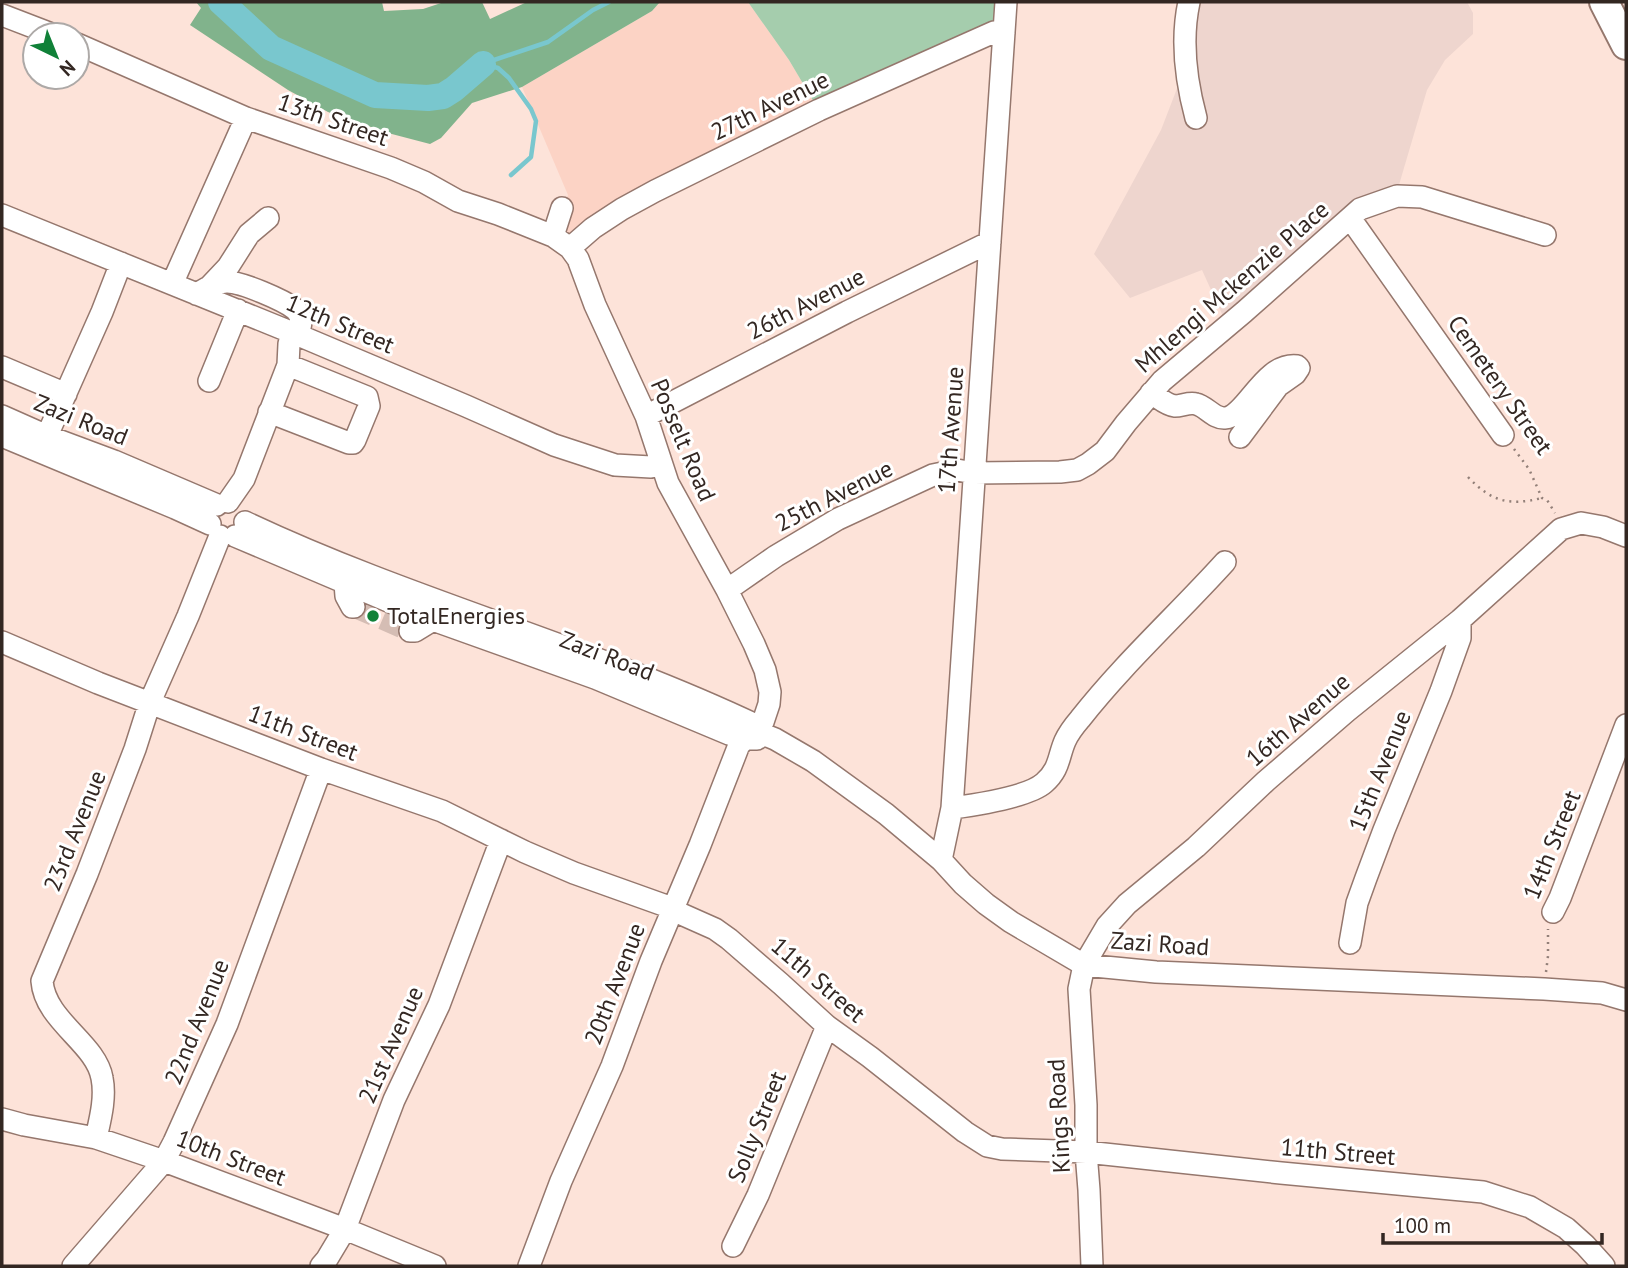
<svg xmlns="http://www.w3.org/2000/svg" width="1628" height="1268" font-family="'PT Sans',sans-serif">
<rect width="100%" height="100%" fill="#fde3d9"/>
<path fill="#fcd3c5" d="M660 2H748L789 60 818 109 570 248 553 235 568 195 522 87 652 11Z"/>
<path fill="#eed5ce" d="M1181 2H1467L1473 13V34L1445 60 1427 90 1396 195 1227 325 1202 270 1130 298 1094 254 1161 130 1178 86 1176 15Z"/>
<path fill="#a5cdad" d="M748 2H1005L1003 32 818 109 789 60Z"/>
<path fill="#81b38c" d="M196 2H382L384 11 423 9 444 2H482L490 19 527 2H660L652 11 522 87 472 103 441 138 430 144 388 133 328 112 288 90 190 25 201 8Z"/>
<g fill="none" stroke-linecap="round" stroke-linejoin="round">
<path stroke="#79c7ce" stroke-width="4.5" d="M485 63 548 42 593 10 609 2
M483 64 498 68 509 78 531 109 536 121 531 157 511 175"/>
<path stroke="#79c7ce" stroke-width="26" d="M221 2 271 48 375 95 428 98 443 96 454 89 483 64"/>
<path stroke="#d5bdb4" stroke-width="21" stroke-dasharray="21 10" stroke-linecap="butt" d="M354 607 410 631"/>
<g stroke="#95776d" stroke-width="24">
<path id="minor" d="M1189 2C1181 39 1186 81 1196 118
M2 15 54 35
M77 44 246 118 391 168 424 182 458 201 498 214 553 236 570 248 578 259 595 305 646 416 668 483 727 590 754 644 765 670 770 692 769 704 763 722 739 745 700 845 651 961 612 1066 561 1181 529 1266
M2 215 298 335 466 406 554 445 615 465 651 467 661 464
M1350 218 1503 435
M553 236 562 208
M570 248 593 228 622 209 655 191 819 110 994 32 1004 33
M172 284 246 118
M211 285 228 267 249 234 268 218
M196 294C206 289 215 282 227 282 242 282 283 300 295 309 304 318 301 324 298 335
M2 367 66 394
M209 381 238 310
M1151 393C1158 397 1166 405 1175 406 1182 406 1189 402 1196 404 1206 406 1214 419 1225 418 1246 417 1264 362 1297 366L1299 368 1295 374 1278 386 1240 437
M269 412 349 443H353L355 440 369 406 367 397 288 365
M2 416 47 436 114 461 217 505
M646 416 847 312 990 242
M2 436 175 508 210 524
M42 447 102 312 121 263
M228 502 244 479 288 365 289 344 292 332
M245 522C412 601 592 647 758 726L765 735 775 739 813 761 886 814 941 860 963 884 986 904 1011 922 1084 965 1156 972 1544 989 1602 993 1626 1000
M235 536 433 620 595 678 729 734 745 739H757
M345 583 346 596 352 607H354
M727 590 776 556 838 519 933 475 957 470 974 473 1060 472 1077 470 1088 464 1105 451 1126 423 1162 381 1244 312 1360 209 1397 196 1422 197 1545 235
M410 631H415L433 620
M2 642 98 683 321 769 442 811 525 852 574 873 672 908 679 913 715 929 729 939 781 984 827 1026 870 1057 965 1132 987 1146 1002 1149 1086 1152 1281 1173 1483 1192 1530 1207 1566 1228 1585 1245 1604 1266
M952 808C974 805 1028 797 1044 783 1060 769 1058 757 1065 741 1069 732 1074 726 1080 719 1124 663 1177 615 1225 562
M941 860 952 808 1006 2
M1553 912 1560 898 1626 725
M1350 943 1357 903 1366 878 1384 830 1441 691 1460 638V620
M2 1119 24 1125 96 1138 164 1161 345 1229 435 1266
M96 1138C100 1120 106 1098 102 1078 96 1043 45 1021 42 981L87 874 135 749 150 702 188 616 220 536
M733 1246 758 1195 827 1026
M73 1266 164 1161 174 1142 227 1024 321 769
M321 1266 327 1259 345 1229 394 1100 439 1005 501 840
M1092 1266 1089 1190 1086 1152V1105L1079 989 1084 965 1107 926 1127 904 1196 847 1266 781 1347 711 1460 620 1561 529 1581 523 1603 527 1626 536"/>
</g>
<g stroke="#95776d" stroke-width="32">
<path id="major" d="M1604 2 1626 45"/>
</g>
<path stroke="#938079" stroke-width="2.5" stroke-dasharray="2 5" stroke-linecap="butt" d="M1514 449 1529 469 1542 498 1547 500 1555 513
M1468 477C1492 502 1509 506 1542 498
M1546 972 1548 956V929"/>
<use href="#minor" stroke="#fff" stroke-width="21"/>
<use href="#major" stroke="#fff" stroke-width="28"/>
</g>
<circle fill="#108138" stroke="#fff" stroke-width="2.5" cx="373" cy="616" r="7"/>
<g text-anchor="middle" stroke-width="6" stroke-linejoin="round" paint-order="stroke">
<g font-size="24" fill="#332722" stroke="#fff">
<text transform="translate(770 106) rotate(-26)" y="8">27th Avenue</text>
<text transform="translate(333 120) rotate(19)" y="8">13th Street</text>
<text transform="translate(1232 287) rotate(-41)" y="8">Mhlengi Mckenzie Place</text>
<text transform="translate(806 304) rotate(-27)" y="8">26th Avenue</text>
<text transform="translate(340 324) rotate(23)" y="8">12th Street</text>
<text transform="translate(1500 385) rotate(55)" y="8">Cemetery Street</text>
<text transform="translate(81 420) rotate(22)" y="8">Zazi Road</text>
<text transform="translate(951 430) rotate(-86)" y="8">17th Avenue</text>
<text transform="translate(683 440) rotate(67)" y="8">Posselt Road</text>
<text transform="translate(834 496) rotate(-27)" y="8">25th Avenue</text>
<text transform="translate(607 656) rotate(21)" y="8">Zazi Road</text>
<text transform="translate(1298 720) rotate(-41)" y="8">16th Avenue</text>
<text transform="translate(303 733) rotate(21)" y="8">11th Street</text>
<text transform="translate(1380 771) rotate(-68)" y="8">15th Avenue</text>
<text transform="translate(75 831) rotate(-68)" y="8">23rd Avenue</text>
<text transform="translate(1552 845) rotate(-68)" y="8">14th Street</text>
<text transform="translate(1160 944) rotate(4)" y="8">Zazi Road</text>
<text transform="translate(818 980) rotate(41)" y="8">11th Street</text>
<text transform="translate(615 984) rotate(-69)" y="8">20th Avenue</text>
<text transform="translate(197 1022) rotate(-68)" y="8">22nd Avenue</text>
<text transform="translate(391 1045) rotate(-66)" y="8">21st Avenue</text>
<text transform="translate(1059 1116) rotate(-93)" y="8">Kings Road</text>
<text transform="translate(757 1127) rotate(-68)" y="8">Solly Street</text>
<text transform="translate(1338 1152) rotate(5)" y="8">11th Street</text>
<text transform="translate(231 1158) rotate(21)" y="8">10th Street</text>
</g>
<g font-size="24" fill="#332722" stroke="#fff" text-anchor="start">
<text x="387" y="624">TotalEnergies</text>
</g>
</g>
<rect width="1628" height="1268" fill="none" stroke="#332722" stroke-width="7"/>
<g transform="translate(56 56) rotate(137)"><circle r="33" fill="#ffffff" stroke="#ada9a7" stroke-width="2"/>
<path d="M0-5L12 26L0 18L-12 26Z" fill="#108138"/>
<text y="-10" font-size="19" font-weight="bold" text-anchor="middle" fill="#332722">N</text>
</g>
<path d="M1383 1233v10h219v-10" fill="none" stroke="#332722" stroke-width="3.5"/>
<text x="1394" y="1233" font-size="21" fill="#332722" stroke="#ffffff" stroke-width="5" paint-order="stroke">100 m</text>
</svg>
